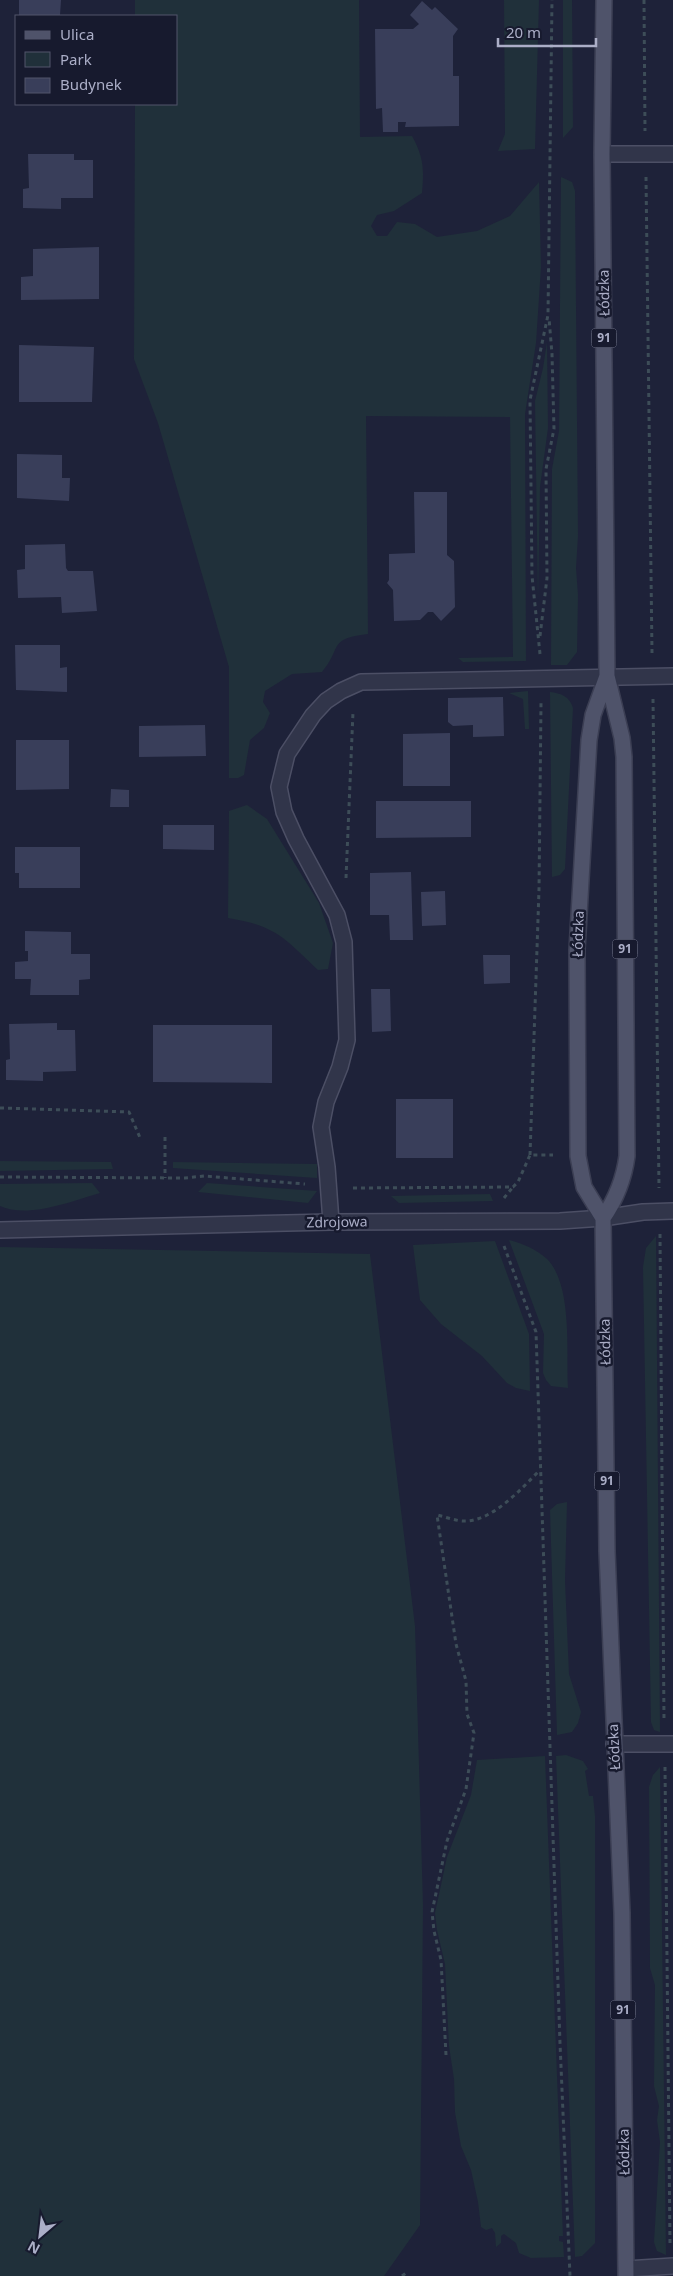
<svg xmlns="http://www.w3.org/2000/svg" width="673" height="2276" font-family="'Noto Sans',sans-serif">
<rect width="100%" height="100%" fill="#1e2239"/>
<path fill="#20303a" d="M135 0H359L360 137 412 136C424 158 424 169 422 193L394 211 377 215 371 226 377 236H387L397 222 415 224 437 237 477 231 510 216 539 182 541 267 536 343 525 414 526 661 463 662 458 658 513 657 510 417 366 416 368 634C327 639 343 647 322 672L292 674 265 691 263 702 270 713 264 728 250 740 244 775 238 778H229V667L158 423 134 359 135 104H176V16H135Z
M504 0H539L535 149 498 151 505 134Z
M563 0H572L573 127 563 138Z
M561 177 572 182 575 191 578 536 576 568 578 595 577 652 567 665H551L552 469 559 431Z
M547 342 548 428 540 487 538 602 535 401 543 368Z
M528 691 529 729H525L523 699 509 693Z
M550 692C561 693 570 697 573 708L565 869 560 875 552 877Z
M247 805 267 819 319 903 333 943 328 969 318 970C284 938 277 926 228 918L229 811Z
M0 1161 111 1162 113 1169 0 1171Z
M173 1162 317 1164V1178L173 1168Z
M92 1183 100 1193C72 1201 28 1219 0 1206V1184Z
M207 1183 317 1191 308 1203 198 1192Z
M490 1194 493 1201 399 1203 391 1196Z
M656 1236 660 1732 654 1730 651 1722 643 1267 646 1248Z
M509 1240C524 1244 536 1249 547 1259 573 1285 566 1353 568 1388L551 1386 546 1380 543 1373 544 1334Z
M495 1241 529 1334 530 1391 516 1388 507 1383 482 1356 441 1324 420 1300 413 1245Z
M0 1247 370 1254 415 1626 423 1905 420 2225 384 2276H0Z
M567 1502 565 1581 569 1674 581 1712 578 1723 572 1732 557 1735 550 1510 557 1504Z
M566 1755 583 1761 588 1769 585 1771 589 1796H593L595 1816V2243L582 2256 575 2257 556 1756Z
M545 1756 563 2236H559V2241L563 2242 564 2257 531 2258 519 2253 516 2243 504 2234 501 2236V2243L496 2247 495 2233 492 2228 486 2230 481 2227 478 2202 471 2170 461 2146 455 2112 454 2079 449 2046 445 1964 437 1930 435 1913 447 1857 471 1795 477 1760Z
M660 1767 666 2255 657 2251 654 2242 660 2142 657 2120 659 2106 654 2086 655 1985 650 1968 649 1787 653 1775Z"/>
<path fill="#393e5a" d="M19 0H61L60 15 19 16Z
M422 1 432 10 435 7 458 29 453 36V76H459V126L405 127 406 122H398V132H383L382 108 376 109 375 29H413L419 24 410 15Z
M28 154H74V160H93V198H61V209L23 208V189L29 188Z
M99 247V299L21 300V277L33 276V249Z
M19 345 94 347 92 402H19Z
M17 454 62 455V478H70L69 501 17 498Z
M414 492H447V555L454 561 455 607 441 621 433 612H428L420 620 394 621 393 590 387 583 389 580V554L415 553Z
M65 544 66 568 68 571H93L97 611 62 613 61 597 18 598 17 570 25 569V545Z
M15 645H60V668L67 667V692L16 690Z
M503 697 504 736 473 737V725L453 726 448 722V698Z
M205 725 206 756 139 757V726Z
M450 733V786H403V734Z
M16 740H69V789L16 790Z
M111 789 129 790V807H110Z
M376 801H471V837L376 838Z
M163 825H214V850L163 849Z
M15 847H80V888H19V873H15Z
M411 872 413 940H390L389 915H370V873Z
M445 891 446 925 422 926 421 892Z
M25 931 71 932V954H90V979L79 980V995H30L31 979H15V962L28 961V951H25Z
M483 955H510V983L484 984Z
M371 989H390L391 1031 372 1032Z
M57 1023V1030H75L76 1071 43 1072V1081L6 1080V1060L10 1059 9 1024Z
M153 1025H272V1083L153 1082Z
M396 1099H453V1158H396Z"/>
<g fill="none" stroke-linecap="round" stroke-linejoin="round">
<g stroke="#4c4f65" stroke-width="18">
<path id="minor" d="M602 154H673
M331 1222 327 1167 321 1127 326 1102 340 1067 347 1040 344 942 337 915 296 839 284 812 279 787 287 754 313 715 326 701 341 691 361 682 673 676
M0 1230 331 1222 560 1221 603 1218 643 1212 673 1211
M614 1744H673
M626 2269 673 2266"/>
</g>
<g stroke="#3b3e53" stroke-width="18">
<path id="primary" d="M604 0 602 154 607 676 622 738 624 757 627 1156C624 1179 616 1199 603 1218L607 1551 622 1913 626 2276
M603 1218 584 1187 578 1156 577 950 589 740 593 715 607 676"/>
</g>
<path stroke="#3d4d58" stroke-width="3" stroke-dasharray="4 4" stroke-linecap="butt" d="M644 0 645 131
M646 177 652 653
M540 636 547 578 546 469 554 429 552 354 549 318
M540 654 532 576 530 400 548 315 552 0
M653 699 659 1188
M346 878 353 712
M0 1108 129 1112 141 1140
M165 1137V1178
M530 1155 539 890 541 703
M0 1177 185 1178 204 1176 305 1184
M353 1188 513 1187 518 1182 530 1155H553
M504 1198 513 1187
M660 1234 664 1720
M504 1246 536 1332 560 2043 570 2276
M665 1767 670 2243
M446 2055 441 1960 434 1931 432 1912 447 1841 466 1789 474 1733 467 1714 466 1681 456 1644 437 1515C446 1517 456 1521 464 1521 492 1522 522 1488 540 1470
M402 2276 406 2273"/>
<use href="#minor" stroke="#31354a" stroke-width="15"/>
<use href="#primary" stroke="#4f536a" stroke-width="15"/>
</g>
<g text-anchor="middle" stroke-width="5" stroke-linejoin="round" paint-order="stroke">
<g fill="#171a2e" stroke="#7f8299" stroke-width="1">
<rect x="591.5" y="328.5" width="25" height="19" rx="4"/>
<rect x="612.5" y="939.5" width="25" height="19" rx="4"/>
<rect x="594.5" y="1471.5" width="25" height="19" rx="4"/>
<rect x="610.5" y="2000.5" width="25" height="19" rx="4"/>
</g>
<g font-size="12" font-weight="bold" fill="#abaec7">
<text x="604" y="342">91</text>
<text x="625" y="953">91</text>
<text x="607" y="1485">91</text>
<text x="623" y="2014">91</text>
</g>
<g font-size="14" fill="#abaec7" stroke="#171a2e">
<text transform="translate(604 293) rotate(-91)" y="5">Łódzka</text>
<text transform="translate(578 934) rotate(-88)" y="5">Łódzka</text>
<text transform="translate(337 1222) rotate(-1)" y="5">Zdrojowa</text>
<text transform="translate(605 1342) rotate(-91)" y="5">Łódzka</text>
<text transform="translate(614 1747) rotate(-93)" y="5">Łódzka</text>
<text transform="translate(624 2152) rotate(-91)" y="5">Łódzka</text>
</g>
</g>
<rect x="15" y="15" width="162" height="90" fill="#171a2e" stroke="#52556b"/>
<rect x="25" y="31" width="25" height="8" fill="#4f536a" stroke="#52556b"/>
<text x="60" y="40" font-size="15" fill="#abaec7">Ulica</text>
<rect x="25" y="52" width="25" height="15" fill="#20303a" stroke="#52556b"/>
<text x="60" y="65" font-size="15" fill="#abaec7">Park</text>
<rect x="25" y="78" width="25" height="15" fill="#393e5a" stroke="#52556b"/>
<text x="60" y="90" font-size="15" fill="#abaec7">Budynek</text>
<g transform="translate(40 2236) rotate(208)" stroke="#171a2e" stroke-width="4" paint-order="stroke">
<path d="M0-4L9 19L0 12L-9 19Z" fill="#abaec7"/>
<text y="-8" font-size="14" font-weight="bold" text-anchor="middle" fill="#abaec7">N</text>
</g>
<path d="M498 38v8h98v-8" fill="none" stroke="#abaec7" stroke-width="2.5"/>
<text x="506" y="38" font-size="15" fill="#abaec7" stroke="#171a2e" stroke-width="4" paint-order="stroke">20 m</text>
</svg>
